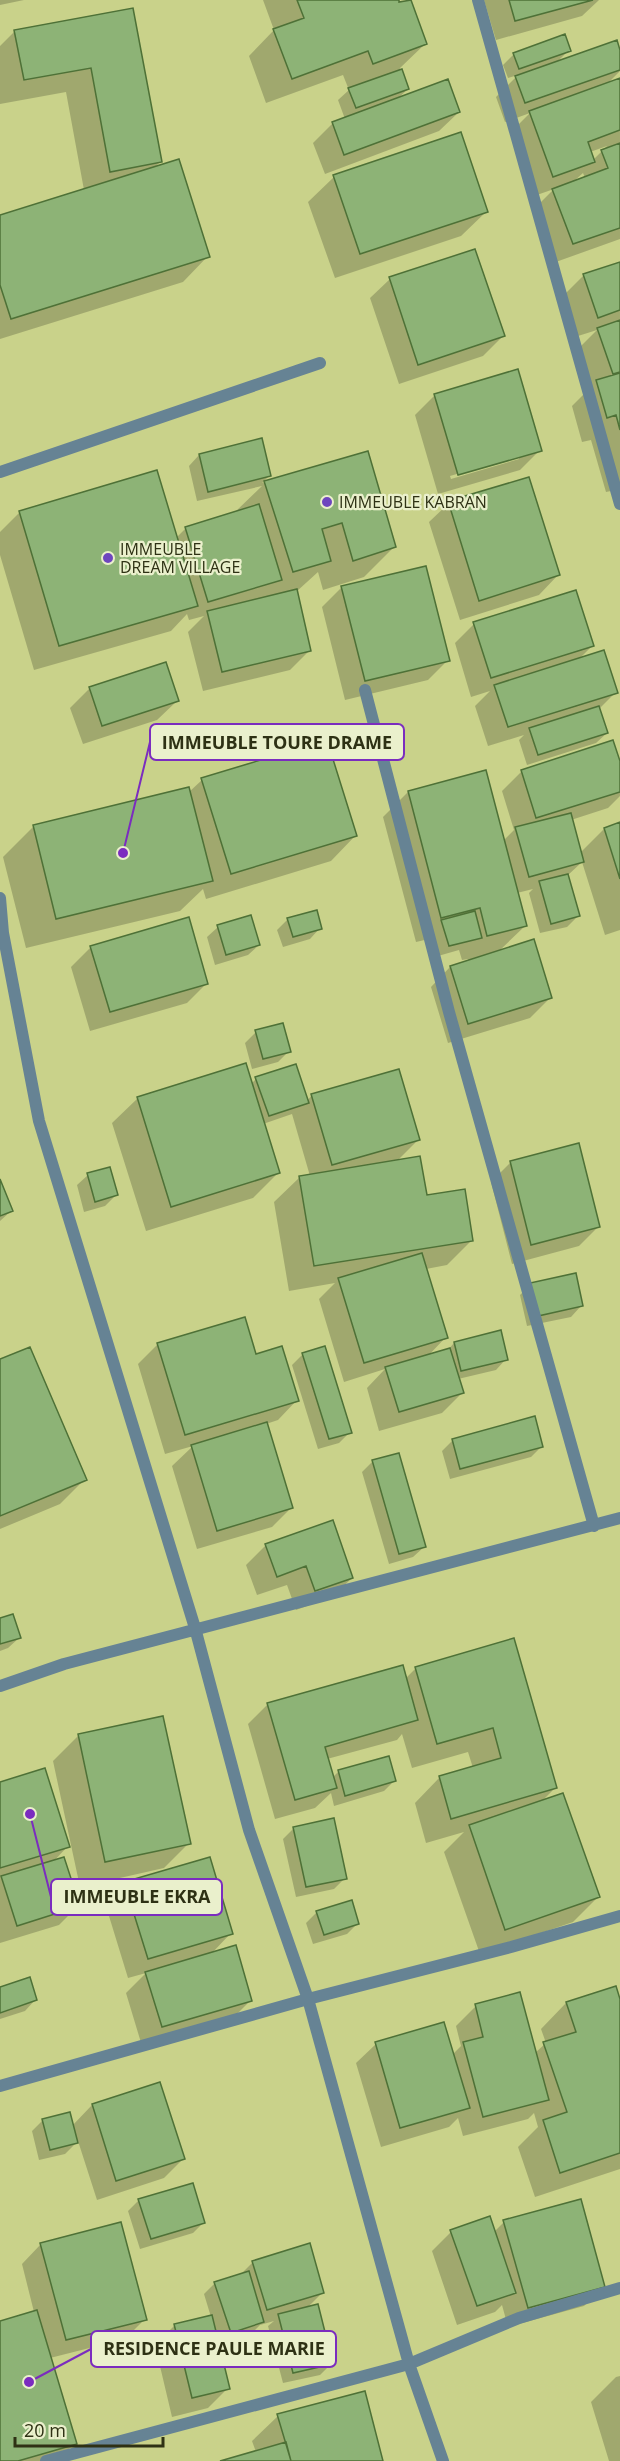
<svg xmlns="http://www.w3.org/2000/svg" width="620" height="2461" font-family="'Open Sans',sans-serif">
<rect width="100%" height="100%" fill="#c9d28a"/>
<path fill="#0003" fill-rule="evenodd" d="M0 0H24L0 5Z
M263 0H397L425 44 400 68 408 89 396 100 459 112 439 131 325 174 313 143 333 123 345 119 338 100 349 90 343 75 266 103 249 56 274 30Z
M484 0H599L582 16 496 40Z
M131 10 160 162 153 169 208 256 183 282 0 339V217L84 190 66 92 0 104V46L15 31Z
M569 50 556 63 620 55V71L607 84 620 79V239L553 263 533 210 554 189 534 196 511 132 530 113 505 122 496 97 518 75 508 78 503 65 514 54ZM607 146 593 160 590 152ZM583 173 585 178 573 182Z
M460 134 487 211 461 236 335 278 308 202 334 177Z
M620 264V504L616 490 606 492 591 440 582 442 572 406 591 387 578 349 597 330 578 336 564 295 584 275Z
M390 279 503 336 483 356 399 384 370 298Z
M435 395 540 450 520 470 438 494 415 415ZM519 456V459L451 479 450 476Z
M367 452 394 547 364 577 323 590 318 572 296 592 310 650 290 670 203 691 188 632 204 616 189 620 187 614 171 631 34 670 0 555V532L20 512 176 538 186 528 234 513 262 486 197 501 189 466 199 455 269 476 262 483Z
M449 503 558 575 539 595 460 620 429 522Z
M342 587 448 660 428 680 345 700 322 607Z
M474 624 592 646 578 660 616 692 599 709 607 733 596 743 527 765 519 740 524 735 488 746 475 706 490 691 471 697 455 643Z
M90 688 177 701 157 720 83 744 70 708Z
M620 766V796L608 808 571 820 580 853 604 829 620 824V930L605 935 582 862 567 876 578 916 567 927 540 933 529 893 533 889 517 893 525 926 499 951 550 998 530 1018 448 1043 431 987 450 967 469 961 468 959 462 960 459 950 438 956 433 938 416 942 383 817 408 792 503 841 514 830 502 791 522 771Z
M202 780 356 835 331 861 206 899 203 889 180 911 26 948 3 857 34 826 189 792Z
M288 919 320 928 310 939 283 947 277 930Z
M218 927 259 945 248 955 215 965 207 937Z
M91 947 207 983 187 1003 90 1031 71 967Z
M256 1032 289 1051 278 1062 252 1069 245 1043Z
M256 1079 307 1101 312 1095 418 1140 397 1161 425 1197 472 1240 447 1265 426 1269 446 1337 427 1357 447 1351 454 1343 506 1359 496 1370 458 1379 462 1393 442 1413 379 1431 367 1388 385 1369 344 1382 319 1299 335 1283 289 1291 274 1202 300 1177 310 1176 292 1114 263 1124 278 1173 253 1198 146 1231 112 1123 138 1098 251 1084Z
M511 1162 599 1226 579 1246 512 1264 491 1182Z
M88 1175 116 1195 105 1206 84 1212 77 1185Z
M0 1183 11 1211 0 1221Z
M531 1284 581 1306 571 1317 527 1326 520 1295Z
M244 1319 255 1356 297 1400 278 1420 266 1424 292 1507 272 1527 197 1549 172 1466 193 1446 165 1454 138 1364 157 1345Z
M303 1354 350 1432 339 1443 318 1449 292 1365Z
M0 1361 85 1479 60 1504 0 1529Z
M453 1440 542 1446 531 1457 450 1479 442 1451Z
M373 1461 424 1547 413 1557 389 1564 362 1472Z
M266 1545 352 1578 332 1597 296 1610 287 1585 257 1595 246 1565Z
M0 1620 19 1638 8 1648 0 1651Z
M513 1640 555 1788 541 1802 599 1896 573 1922 480 1954 444 1852 464 1832 426 1843 415 1803 440 1777 473 1768 468 1752 412 1768 402 1734 397 1740 327 1759 332 1778 338 1772 388 1757 394 1781 384 1791 334 1806 331 1793 315 1808 275 1819 248 1724 268 1704 405 1679 416 1668Z
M162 1718 189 1843 164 1868 80 1887 53 1761 78 1736Z
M0 1783 68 1846 53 1862 78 1906 59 1925 0 1943Z
M294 1828 345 1878 334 1889 296 1897 283 1839Z
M209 1858 231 1933 212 1953 250 2001 231 2020 142 2046 126 1993 146 1973 128 1978 105 1903 124 1883Z
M317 1912 357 1924 347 1934 313 1944 306 1923Z
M0 1989 35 2000 25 2011 0 2019Z
M566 2003 620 2004V2169L535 2197 518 2147 538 2127 534 2113 528 2119 463 2136 458 2118 449 2127 381 2147 356 2063 376 2044 452 2055 461 2046 456 2026 476 2006 535 2053 546 2043 541 2029Z
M159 2084 184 2158 164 2178 97 2200 78 2141 65 2154 39 2160 32 2131 43 2120 72 2126 92 2105Z
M139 2200 203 2223 193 2233 140 2249 128 2211Z
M504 2222 604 2287 584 2306 508 2327 502 2305 495 2312 457 2325 432 2251 451 2232H494Z
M41 2244 145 2319 125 2339 50 2358 75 2443 57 2461H0V2322L34 2312 22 2264Z
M253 2262 323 2292 306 2309 331 2364 320 2375 283 2383 268 2326 274 2321 260 2325 252 2333 217 2344 228 2388 208 2408 172 2417 155 2345 175 2325 211 2317 204 2294 215 2283 239 2276Z
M620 2376V2461H609L591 2402 616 2377Z
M278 2416 382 2461H225L256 2452 252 2441Z"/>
<path fill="#8db376" stroke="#4e7137" stroke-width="1.5" d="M297 0H399V2L411 0 427 44 373 64 368 51 292 79 273 29 304 18Z
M509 0H593L515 21Z
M133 8 162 162 110 172 91 68 24 80 14 30Z
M565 34 571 51 519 69 513 53Z
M617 40 620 50V70L525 103 515 76Z
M402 69 409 89 356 108 348 88Z
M620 78V130L588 142 595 162 553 177 529 111Z
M448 79 460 112 344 155 332 122Z
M461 132 488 212 360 254 333 175Z
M620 143V228L573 244 552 189 608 168 601 150Z
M179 159 210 257 11 319 0 285V215Z
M475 249 505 336 418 365 389 277Z
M620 262V310L598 318 583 274Z
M620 320V372L613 374 597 328Z
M518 369 542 451 458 475 434 394Z
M620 373V430L616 415 607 418 596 380Z
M262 438 271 476 208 492 199 454Z
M368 451 396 547 353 561 342 523 322 529 331 561 293 572 264 481Z
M157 470 198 606 59 646 19 511Z
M529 477 560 575 479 601 448 501Z
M259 504 282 580 208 602 185 527Z
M426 566 450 661 365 681 341 586Z
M297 589 311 651 222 672 207 611Z
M576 590 594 646 491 678 473 622Z
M604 650 618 693 508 727 494 685Z
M166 662 179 701 102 726 89 687Z
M599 706 608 733 538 755 529 728Z
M327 740 357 836 231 874 201 778Z
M613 740 620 761V792L536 818 521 770Z
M486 770 527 926 487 936 480 908 441 918 408 791Z
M189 787 213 881 56 919 33 825Z
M571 813 584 862 529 877 515 827Z
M620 822V879L604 828Z
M568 874 580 916 551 924 539 881Z
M317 910 322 929 293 937 287 918Z
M475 911 482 938 449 946 441 920Z
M251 915 260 945 226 955 217 925Z
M189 917 208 984 110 1012 90 946Z
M534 939 552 998 468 1024 450 966Z
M283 1023 291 1052 263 1059 255 1030Z
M246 1063 280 1173 171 1207 137 1097Z
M296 1064 309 1103 269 1116 255 1077Z
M399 1069 420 1140 332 1165 311 1094Z
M579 1143 600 1227 531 1245 510 1161Z
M420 1156 427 1195 465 1189 473 1241 314 1266 299 1176Z
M110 1167 118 1195 95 1202 87 1173Z
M0 1179 13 1211 0 1216Z
M422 1253 448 1338 364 1363 338 1278Z
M576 1273 583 1306 538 1316 530 1283Z
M245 1317 256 1354 282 1346 299 1401 185 1435 157 1343Z
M501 1330 508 1360 461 1371 454 1342Z
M325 1346 352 1433 329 1439 302 1353Z
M30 1347 87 1480 0 1516V1359Z
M450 1348 464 1393 399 1412 385 1367Z
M535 1416 543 1447 460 1469 452 1439Z
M267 1422 293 1508 217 1531 191 1445Z
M399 1453 426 1547 399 1554 372 1460Z
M333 1520 353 1578 315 1591 306 1566 277 1577 265 1544Z
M13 1614 21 1638 0 1644V1618Z
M514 1638 557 1788 451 1819 439 1776 501 1758 493 1728 437 1744 415 1667Z
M403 1665 418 1720 325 1747 337 1788 295 1800 267 1703Z
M163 1716 191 1844 105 1862 78 1734Z
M389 1756 396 1781 345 1796 338 1770Z
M45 1768 70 1847 0 1868V1782Z
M563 1793 600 1897 505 1930 469 1825Z
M334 1818 347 1879 306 1887 293 1827Z
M64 1857 80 1906 17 1926 1 1876Z
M210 1857 233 1934 148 1959 124 1882Z
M352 1900 359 1924 324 1935 316 1911Z
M236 1945 252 2001 162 2027 145 1972Z
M30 1977 37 2000 0 2013V1987Z
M616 1986 620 1999V2153L560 2173 543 2120 567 2112 543 2042 576 2032 566 2002Z
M520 1992 549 2100 483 2117 463 2042 483 2037 475 2004Z
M444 2022 470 2108 400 2128 375 2042Z
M160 2082 185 2159 116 2181 92 2104Z
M70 2112 78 2143 50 2150 42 2119Z
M193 2183 205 2223 151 2239 138 2199Z
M581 2199 605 2287 528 2308 503 2220Z
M490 2216 516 2293 477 2306 450 2230Z
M121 2222 147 2320 66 2340 40 2243Z
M310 2243 324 2293 267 2310 252 2261Z
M249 2271 264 2322 231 2333 214 2282Z
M318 2304 333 2364 293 2373 278 2314Z
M37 2310 77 2444 18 2461H0V2321Z
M212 2315 230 2389 192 2398 174 2324Z
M365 2391 383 2461H291L277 2414Z
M286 2442 291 2461H220Z"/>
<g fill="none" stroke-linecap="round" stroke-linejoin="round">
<path stroke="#668394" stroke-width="12" d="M478 0 620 504
M0 472 320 363
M365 690 449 1012 594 1526
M0 898 3 933 39 1121 195 1628 249 1830 308 1999 409 2364 443 2461
M0 1686 64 1664 620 1518
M0 2086 308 1999 511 1947 620 1916
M46 2461 409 2364 519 2318 620 2288"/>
</g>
<g fill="#6e46be" stroke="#eaf0cc" stroke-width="2">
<circle cx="327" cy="502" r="6"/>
<circle cx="108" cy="558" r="6"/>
</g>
<g text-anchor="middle" stroke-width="4.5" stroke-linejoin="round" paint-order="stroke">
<g font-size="16" fill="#2e3114" stroke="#eaf0cc" text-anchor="start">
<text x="339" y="508">IMMEUBLE KABRAN</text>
<text x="120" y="555">IMMEUBLE<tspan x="120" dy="18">DREAM VILLAGE</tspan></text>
</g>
</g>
<path fill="none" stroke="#7b2cbf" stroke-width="2" d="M123 853L150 742M30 1814L51 1897M29 2382L91 2349"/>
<g fill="#7b2cbf" stroke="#eaf0cc" stroke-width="2">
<circle cx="123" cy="853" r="6"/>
<circle cx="30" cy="1814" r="6"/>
<circle cx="29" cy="2382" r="6"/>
</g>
<g fill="#eaf0cc" stroke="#7b2cbf" stroke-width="2">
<rect x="150" y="724" width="254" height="36" rx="6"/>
<rect x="51" y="1879" width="171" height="36" rx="6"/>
<rect x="91" y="2331" width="245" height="36" rx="6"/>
</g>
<g font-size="18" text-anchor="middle" font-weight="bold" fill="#2e3114">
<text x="277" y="749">IMMEUBLE TOURE DRAME</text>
<text x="137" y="1903">IMMEUBLE EKRA</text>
<text x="214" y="2355">RESIDENCE PAULE MARIE</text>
</g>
<path d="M15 2437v9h148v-9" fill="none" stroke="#2e3114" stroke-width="3"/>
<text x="24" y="2437" font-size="18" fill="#2e3114" stroke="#eaf0cc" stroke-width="4.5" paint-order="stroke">20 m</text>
</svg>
